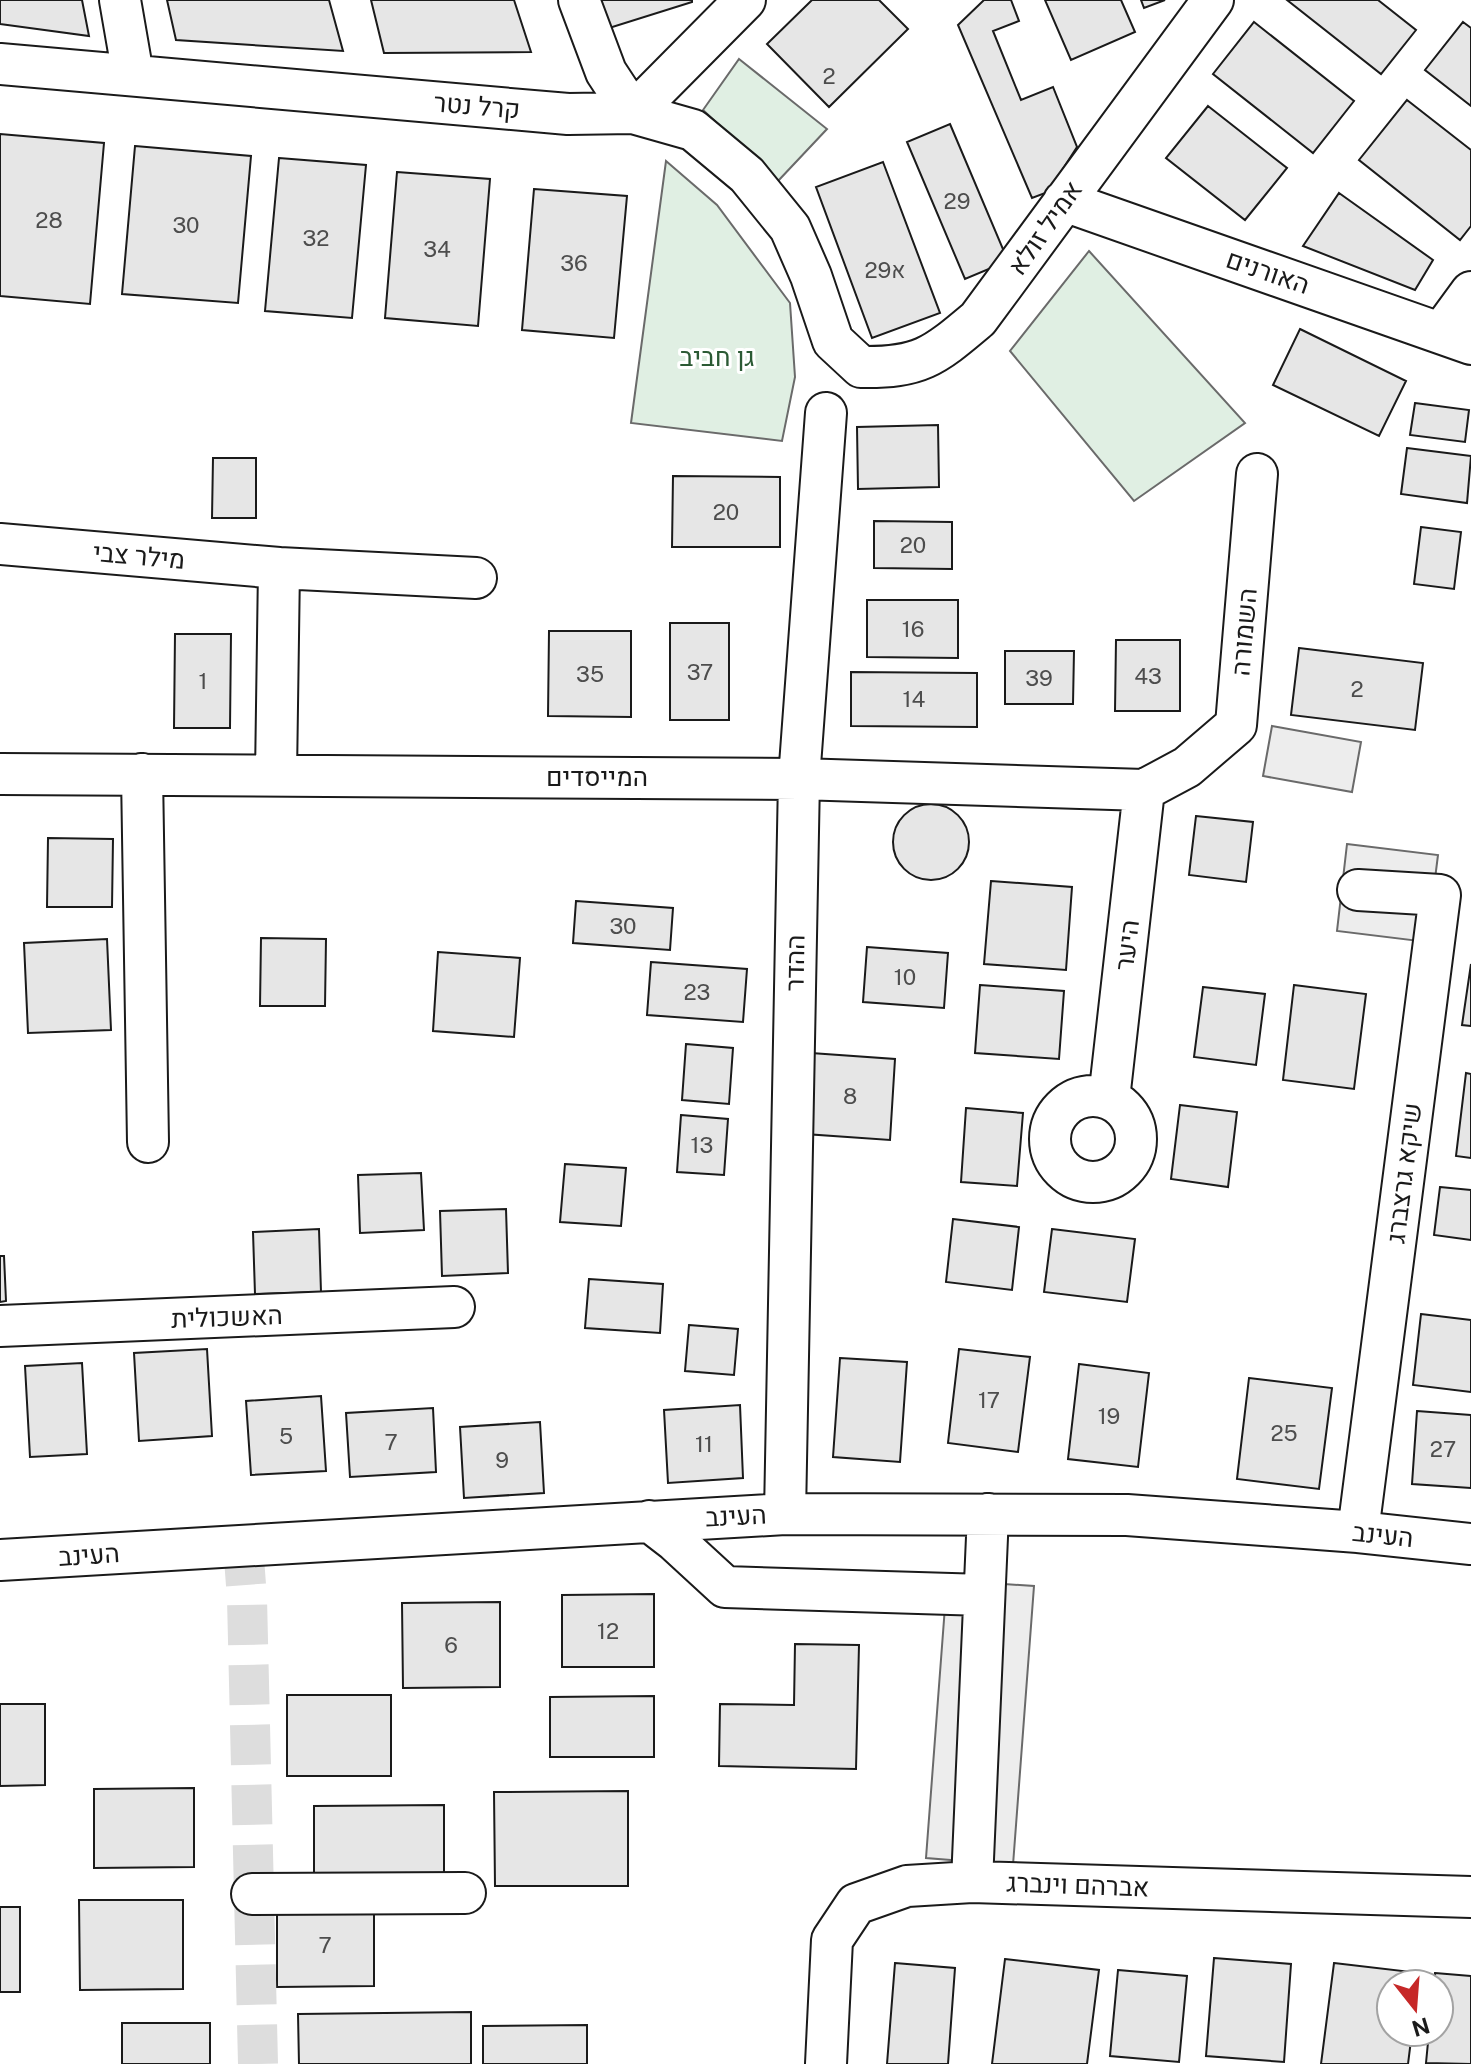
<svg xmlns="http://www.w3.org/2000/svg" width="1471" height="2064" font-family="'Public Sans',Heebo,sans-serif">
<rect width="100%" height="100%" fill="#fff"/>
<path fill="#e0efe3" stroke="#6a6a6a" stroke-width="2" d="M739 59 827 129 778 181 703 110Z
M666 161 717 205 790 303 795 377 782 441 631 423Z
M1089 251 1245 423 1134 501 1010 351Z"/>
<path fill="#ededed" stroke="#6a6a6a" stroke-width="2" d="M1272 726 1361 742 1352 792 1263 776Z
M1347 844 1438 855 1427 942 1337 931Z
M947 1580 1034 1586 1013 1865 926 1858Z"/>
<path fill="#e6e6e6" stroke="#1a1a1a" stroke-width="2" d="M0 0H82L89 36 0 24Z
M167 0H329L343 51 176 40Z
M371 0H514L531 52 384 53Z
M597 0H692V2L606 29Z
M812 0H879L908 29 829 107 767 44Z
M984 0H1011L1019 21 993 31 1021 100 1053 87 1077 147 1048 192 1032 198 958 25Z
M1045 0H1121L1135 32 1071 60Z
M1141 0H1165L1144 8Z
M1287 0H1378L1416 30 1381 74Z
M1254 22 1354 101 1313 153 1213 74Z
M1463 22 1471 28V106L1425 70Z
M1407 100 1471 150V226L1460 240 1359 160Z
M1208 106 1287 168 1245 220 1166 158Z
M950 124 1008 261 965 279 907 142Z
M0 134 104 143 90 304 0 296Z
M135 146 251 156 238 303 122 294Z
M279 158 366 165 352 318 265 311Z
M883 162 940 313 872 338 816 187Z
M397 172 490 179 478 326 385 318Z
M534 189 627 196 614 338 522 330Z
M1339 193 1433 260 1415 290 1303 246Z
M1300 329 1406 381 1379 436 1273 385Z
M1415 403 1469 410 1465 442 1410 435Z
M938 425 939 487 858 489 857 427Z
M1407 448 1471 456 1467 503 1401 494Z
M213 458H256V518H212Z
M673 476 780 477V547H672Z
M874 521 952 522V569L874 568Z
M1421 527 1461 532 1454 589 1414 584Z
M867 600H958V658L867 657Z
M670 623H729V720H670Z
M549 631H631V717L548 716Z
M175 634H231L230 728H174Z
M1116 640H1180V711H1115Z
M1299 648 1423 663 1415 730 1291 715Z
M1005 651H1074L1073 704H1005Z
M851 672 977 673V727L851 726Z
M893 842a38 38 0 1 1 76 0a38 38 0 1 1-76 0Z
M1196 816 1253 822 1246 882 1189 875Z
M48 838 113 839 112 907H47Z
M991 881 1072 887 1066 970 984 964Z
M576 901 673 908 670 950 573 943Z
M261 938 326 939 325 1006H260Z
M107 939 111 1030 28 1033 24 943Z
M867 947 948 953 944 1008 863 1002Z
M438 952 520 958 514 1037 433 1031Z
M651 962 747 969 743 1022 647 1015Z
M1471 964V1026L1462 1025Z
M980 985 1064 991 1059 1059 975 1053Z
M1294 985 1366 994 1354 1089 1283 1080Z
M1203 987 1265 994 1256 1065 1194 1057Z
M686 1044 733 1048 729 1104 682 1100Z
M811 1053 895 1059 890 1140 805 1134Z
M1466 1073 1471 1074V1158L1456 1156Z
M1180 1105 1237 1112 1228 1187 1171 1179Z
M966 1108 1023 1113 1017 1186 961 1182Z
M681 1115 728 1119 724 1175 677 1172Z
M565 1164 626 1168 621 1226 560 1222Z
M421 1173 424 1230 360 1233 358 1175Z
M1440 1187 1471 1190V1240L1434 1235Z
M506 1209 508 1273 442 1276 440 1211Z
M953 1219 1019 1227 1012 1290 946 1282Z
M319 1229 321 1292 255 1294 253 1232Z
M1052 1229 1135 1239 1127 1302 1044 1292Z
M0 1256H4L6 1301 0 1302Z
M589 1279 663 1284 660 1333 585 1328Z
M1421 1314 1471 1320V1392L1413 1385Z
M689 1325 738 1329 734 1375 685 1371Z
M207 1349 212 1436 139 1441 134 1353Z
M959 1349 1030 1357 1018 1452 948 1443Z
M840 1358 907 1362 900 1462 833 1457Z
M82 1363 87 1454 30 1457 25 1366Z
M1079 1364 1149 1373 1138 1467 1068 1459Z
M1249 1378 1332 1388 1319 1489 1237 1479Z
M321 1396 326 1471 251 1475 246 1401Z
M740 1405 743 1478 668 1483 664 1410Z
M433 1408 436 1472 350 1477 346 1413Z
M1417 1411 1471 1415V1488L1412 1484Z
M540 1422 544 1493 464 1498 460 1427Z
M654 1594V1667H562V1595Z
M500 1602V1687L403 1688 402 1603Z
M795 1644 859 1645 856 1769 719 1766 720 1704 794 1705Z
M287 1695H391V1776H287Z
M654 1696V1757H550V1697Z
M0 1704H45V1785L0 1786Z
M194 1788V1867L94 1868V1789Z
M628 1791V1886H495L494 1792Z
M444 1805V1877L314 1878V1806Z
M79 1900H183V1989L80 1990Z
M374 1902V1986L277 1987V1903Z
M0 1907H20V1992H0Z
M1214 1958 1291 1964 1284 2062 1206 2056Z
M1005 1959 1099 1970 1087 2064H992Z
M895 1963 955 1968 948 2064H887Z
M1334 1963 1420 1973 1418 1984H1391V2032H1412L1408 2064H1321Z
M1118 1970 1187 1976 1179 2062 1110 2056Z
M1435 1973 1471 1976V2064L1426 2063 1429 2032H1439V1984H1434Z
M471 2012V2064H299L298 2014Z
M122 2023H210V2064H122Z
M587 2025V2064H483V2026Z"/>
<g fill="none" stroke-linecap="round" stroke-linejoin="round">
<path stroke="#ddd" stroke-width="40" stroke-dasharray="40 20" stroke-linecap="butt" d="M243 1545 247 1598 258 2064"/>
<g stroke="#1a1a1a" stroke-width="44">
<path id="minor" d="M120 0 133 75
M579 0 606 72 633 113 745 0
M0 64 568 114 633 113 693 130 747 175 790 228 811 276 833 341 861 367C921 368 934 356 978 319L1213 0
M1064 201 1471 344
M1441 333 1471 292
M0 544 279 568 276 775
M279 568 476 578
M0 774 799 779 1144 790 1187 767 1236 725 1257 474
M142 774 148 1142
M1050 1139a43 43 0 1 1 86 0a43 43 0 1 1-86 0Z
M1109 1099 1144 790
M0 1326 454 1307
M785 1514 799 779 826 413
M649 1521 675 1541 725 1587 984 1595
M1358 1532 1440 895 1358 890
M0 1560 785 1514 1127 1515 1358 1532 1471 1544
M972 1882 988 1514
M252 1894 465 1893
M826 2064 832 1940 856 1904 907 1886 972 1882 1471 1897"/>
</g>
<use href="#minor" stroke="#fff" stroke-width="40"/>
</g>
<g text-anchor="middle" stroke-width="6" stroke-linejoin="round" paint-order="stroke">
<g font-size="22" fill="#4d4d4d">
<text x="829" y="84">2</text>
<text x="957" y="209">29</text>
<text x="49" y="228">28</text>
<text x="186" y="233">30</text>
<text x="316" y="246">32</text>
<text x="437" y="257">34</text>
<text x="574" y="271">36</text>
<text x="885" y="278">29א</text>
<text x="726" y="520">20</text>
<text x="913" y="553">20</text>
<text x="913" y="637">16</text>
<text x="700" y="680">37</text>
<text x="590" y="682">35</text>
<text x="1148" y="684">43</text>
<text x="1039" y="686">39</text>
<text x="203" y="689">1</text>
<text x="1357" y="697">2</text>
<text x="914" y="707">14</text>
<text x="623" y="934">30</text>
<text x="905" y="985">10</text>
<text x="697" y="1000">23</text>
<text x="850" y="1104">8</text>
<text x="702" y="1153">13</text>
<text x="989" y="1408">17</text>
<text x="1109" y="1424">19</text>
<text x="1284" y="1441">25</text>
<text x="286" y="1444">5</text>
<text x="391" y="1450">7</text>
<text x="704" y="1452">11</text>
<text x="1443" y="1457">27</text>
<text x="502" y="1468">9</text>
<text x="608" y="1639">12</text>
<text x="451" y="1653">6</text>
<text x="325" y="1953">7</text>
</g>
<g font-size="26" fill="#1a1a1a" stroke="#fff">
<text transform="translate(477 106) rotate(5)" y="9">קרל נטר</text>
<text transform="translate(1045 228) rotate(-55)" y="9">אמיל זולא</text>
<text transform="translate(1268 272) rotate(19)" y="9">האורנים</text>
<text transform="translate(139 556) rotate(5)" y="9">מילר צבי</text>
<text transform="translate(1244 632) rotate(-85)" y="9">השמורה</text>
<text x="597" y="786">המייסדים</text>
<text transform="translate(1127 945) rotate(-83)" y="9">היער</text>
<text transform="translate(795 963) rotate(-89)" y="9">ההדר</text>
<text transform="translate(1404 1173) rotate(-83)" y="9">שיקא גרצברג</text>
<text transform="translate(227 1317) rotate(-2)" y="9">האשכולית</text>
<text transform="translate(736 1516) rotate(-3)" y="9">העינב</text>
<text transform="translate(1383 1535) rotate(6)" y="9">העינב</text>
<text transform="translate(89 1555) rotate(-4)" y="9">העינב</text>
<text transform="translate(1078 1885) rotate(2)" y="9">אברהם וינברג</text>
</g>
<g font-size="26" fill="#2b5a34" stroke="#fff">
<text x="717" y="366">גן חביב</text>
</g>
</g>
<g transform="translate(1415 2008) rotate(163)"><circle r="38" fill="#ffffff" stroke="#a3a3a3" stroke-width="2"/>
<path d="M0-6L14 30L0 20L-14 30Z" fill="#c62828"/>
<text y="-12" font-size="22" font-weight="bold" text-anchor="middle" fill="#1a1a1a">N</text>
</g>
</svg>
